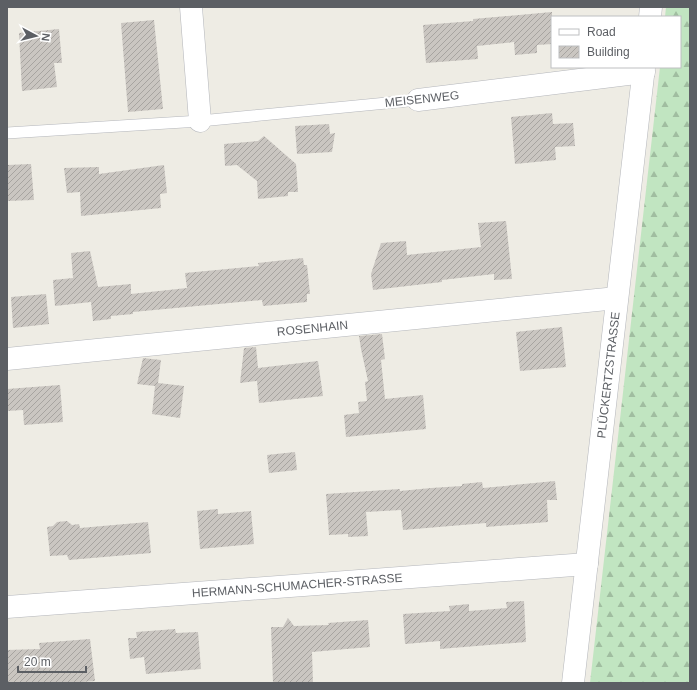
<svg xmlns="http://www.w3.org/2000/svg" width="697" height="690" font-family="Helvetica,sans-serif">
<defs>
<pattern id="forest-firs" width="22" height="20" patternUnits="userSpaceOnUse"><rect width="22" height="20" fill="#c1e5c1"/><path d="M5 1l3.5 6h-7zM16 11l3.5 6h-7z" fill="#a0bda0"/></pattern>
<pattern id="building-hatch" width="6" height="6" patternUnits="userSpaceOnUse"><rect width="6" height="6" fill="#cac6c1"/><path d="M-1 1l2-2M0 6l6-6M5 7l2-2" fill="none" stroke="#a7a4a0"/></pattern>
</defs>
<rect width="100%" height="100%" fill="#eeece4"/>
<path fill="url(#forest-firs)" d="M666 7H690V683H590L660 67H680V17H665Z"/>
<path fill="url(#building-hatch)" d="M552 12V44L537 45V53L515 55 514 42 477 46 478 59 426 63 423 25 473 21V19Z
M154 20 163 109 128 112 121 23Z
M59 29 62 63H54L57 87 22 91 19 33Z
M552 113 553 124 573 123 575 146 555 147 556 160 515 164 511 117Z
M329 124 330 134 335 133 332 152 297 154 295 126Z
M264 136 296 164 298 192H288V196L258 199 257 181 237 165 225 166 224 144 258 141Z
M31 164 34 200 7 201V165Z
M164 165 167 193 160 194 161 208 81 216 80 192 67 193 64 168 99 167V174Z
M506 221 512 279 494 280V274L442 280V282L373 290 371 274 381 243 406 241 407 255 481 247 478 223Z
M90 251 98 287 131 284V294L187 288 185 273 259 266 258 263 303 258 304 265H307L310 294H307V302L263 306 262 300 133 312V314L111 316V319L93 321 91 302 55 306 53 280 73 278 71 253Z
M46 294 49 324 13 328 11 297Z
M562 327 566 367 520 371 516 332Z
M382 334 385 359 381 360 385 399 423 395 426 429 346 437 344 415 359 413 358 402 367 401 365 382 368 381 361 349 359 336Z
M256 347 258 368 318 361 323 396 259 403 257 381 240 383 244 348Z
M143 358 161 360 158 383 184 386 180 418 152 414 155 386 137 384Z
M60 385 63 422 24 425 23 410 7 411V389Z
M295 452 297 470 269 473 267 455Z
M555 481 557 500H547L548 522 486 527V523L403 530 401 510 366 512 368 536 348 537V534L329 535 326 494 400 489V491L431 488 462 486V484L482 482 483 488Z
M218 509V514L251 511 254 544 200 549 197 511Z
M67 521 72 525 79 524 80 528 148 522 151 553 69 560 67 555 50 556 47 527 53 526 57 522Z
M524 601 526 642 440 649V641L405 644 403 614 450 611 449 606 469 604V611L507 608 506 602Z
M288 618 294 626 329 625 328 623 368 620 370 647 312 652 313 683H273L271 627H283Z
M175 629 176 633 198 632 201 669 146 674 144 657 130 659 128 638H137L136 632Z
M90 639 95 681 70 683H7V650L40 649 39 643Z"/>
<g fill="none" stroke-linecap="round" stroke-linejoin="round">
<g stroke="#b4b6bb" stroke-width="12">
<path id="lane" d="M7 133 200 121 418 100"/>
</g>
<g stroke="#b4b6bb" stroke-width="23">
<g id="street">
<path d="M191 7 200 121"/>
<path d="M650 17 651 7"/>
<path d="M418 100 644 72"/>
<path id="s1" d="M7 359 617 298"/>
<path id="s2" d="M7 607 587 564"/>
<path id="s3" d="M573 683 644 67"/>
</g>
</g>
<use href="#lane" stroke="#fff" stroke-width="11"/>
<use href="#street" stroke="#fff" stroke-width="22"/>
</g>
<g text-anchor="middle" stroke-width="4" stroke-linejoin="round" paint-order="stroke">
<g font-size="12" fill="#5c5f64" stroke="#fff">
<text transform="translate(422 99) rotate(-6)" y="4">MEISENWEG</text>
<text dy="4" stroke="none"><textPath href="#s1" startOffset="307">ROSENHAIN</textPath></text>
<text dy="4" stroke="none"><textPath href="#s3" startOffset="310">PLÜCKERTZSTRASSE</textPath></text>
<text dy="4" stroke="none"><textPath href="#s2" startOffset="291">HERMANN-SCHUMACHER-STRASSE</textPath></text>
</g>
</g>
<rect width="697" height="690" fill="none" stroke="#5c5f64" stroke-width="16"/>
<rect x="551" y="16" width="130" height="52" fill="#ffffff" stroke="#bebfc1"/>
<rect x="559" y="29" width="20" height="6" fill="#ffffff" stroke="#bebfc1"/>
<text x="587" y="36" font-size="12" fill="#5c5f64">Road</text>
<rect x="559" y="46" width="20" height="12" fill="url(#building-hatch)" stroke="#bebfc1"/>
<text x="587" y="56" font-size="12" fill="#5c5f64">Building</text>
<g transform="translate(36 36) rotate(97)" stroke="#ffffff" stroke-width="3" paint-order="stroke">
<path d="M0-3L7 15L0 10L-7 15Z" fill="#5c5f64"/>
<text y="-6" font-size="11" font-weight="bold" text-anchor="middle" fill="#5c5f64">N</text>
</g>
<path d="M18 666v6h68v-6" fill="none" stroke="#5c5f64" stroke-width="2"/>
<text x="24" y="666" font-size="12" fill="#5c5f64" stroke="#ffffff" stroke-width="3" paint-order="stroke">20 m</text>
</svg>
